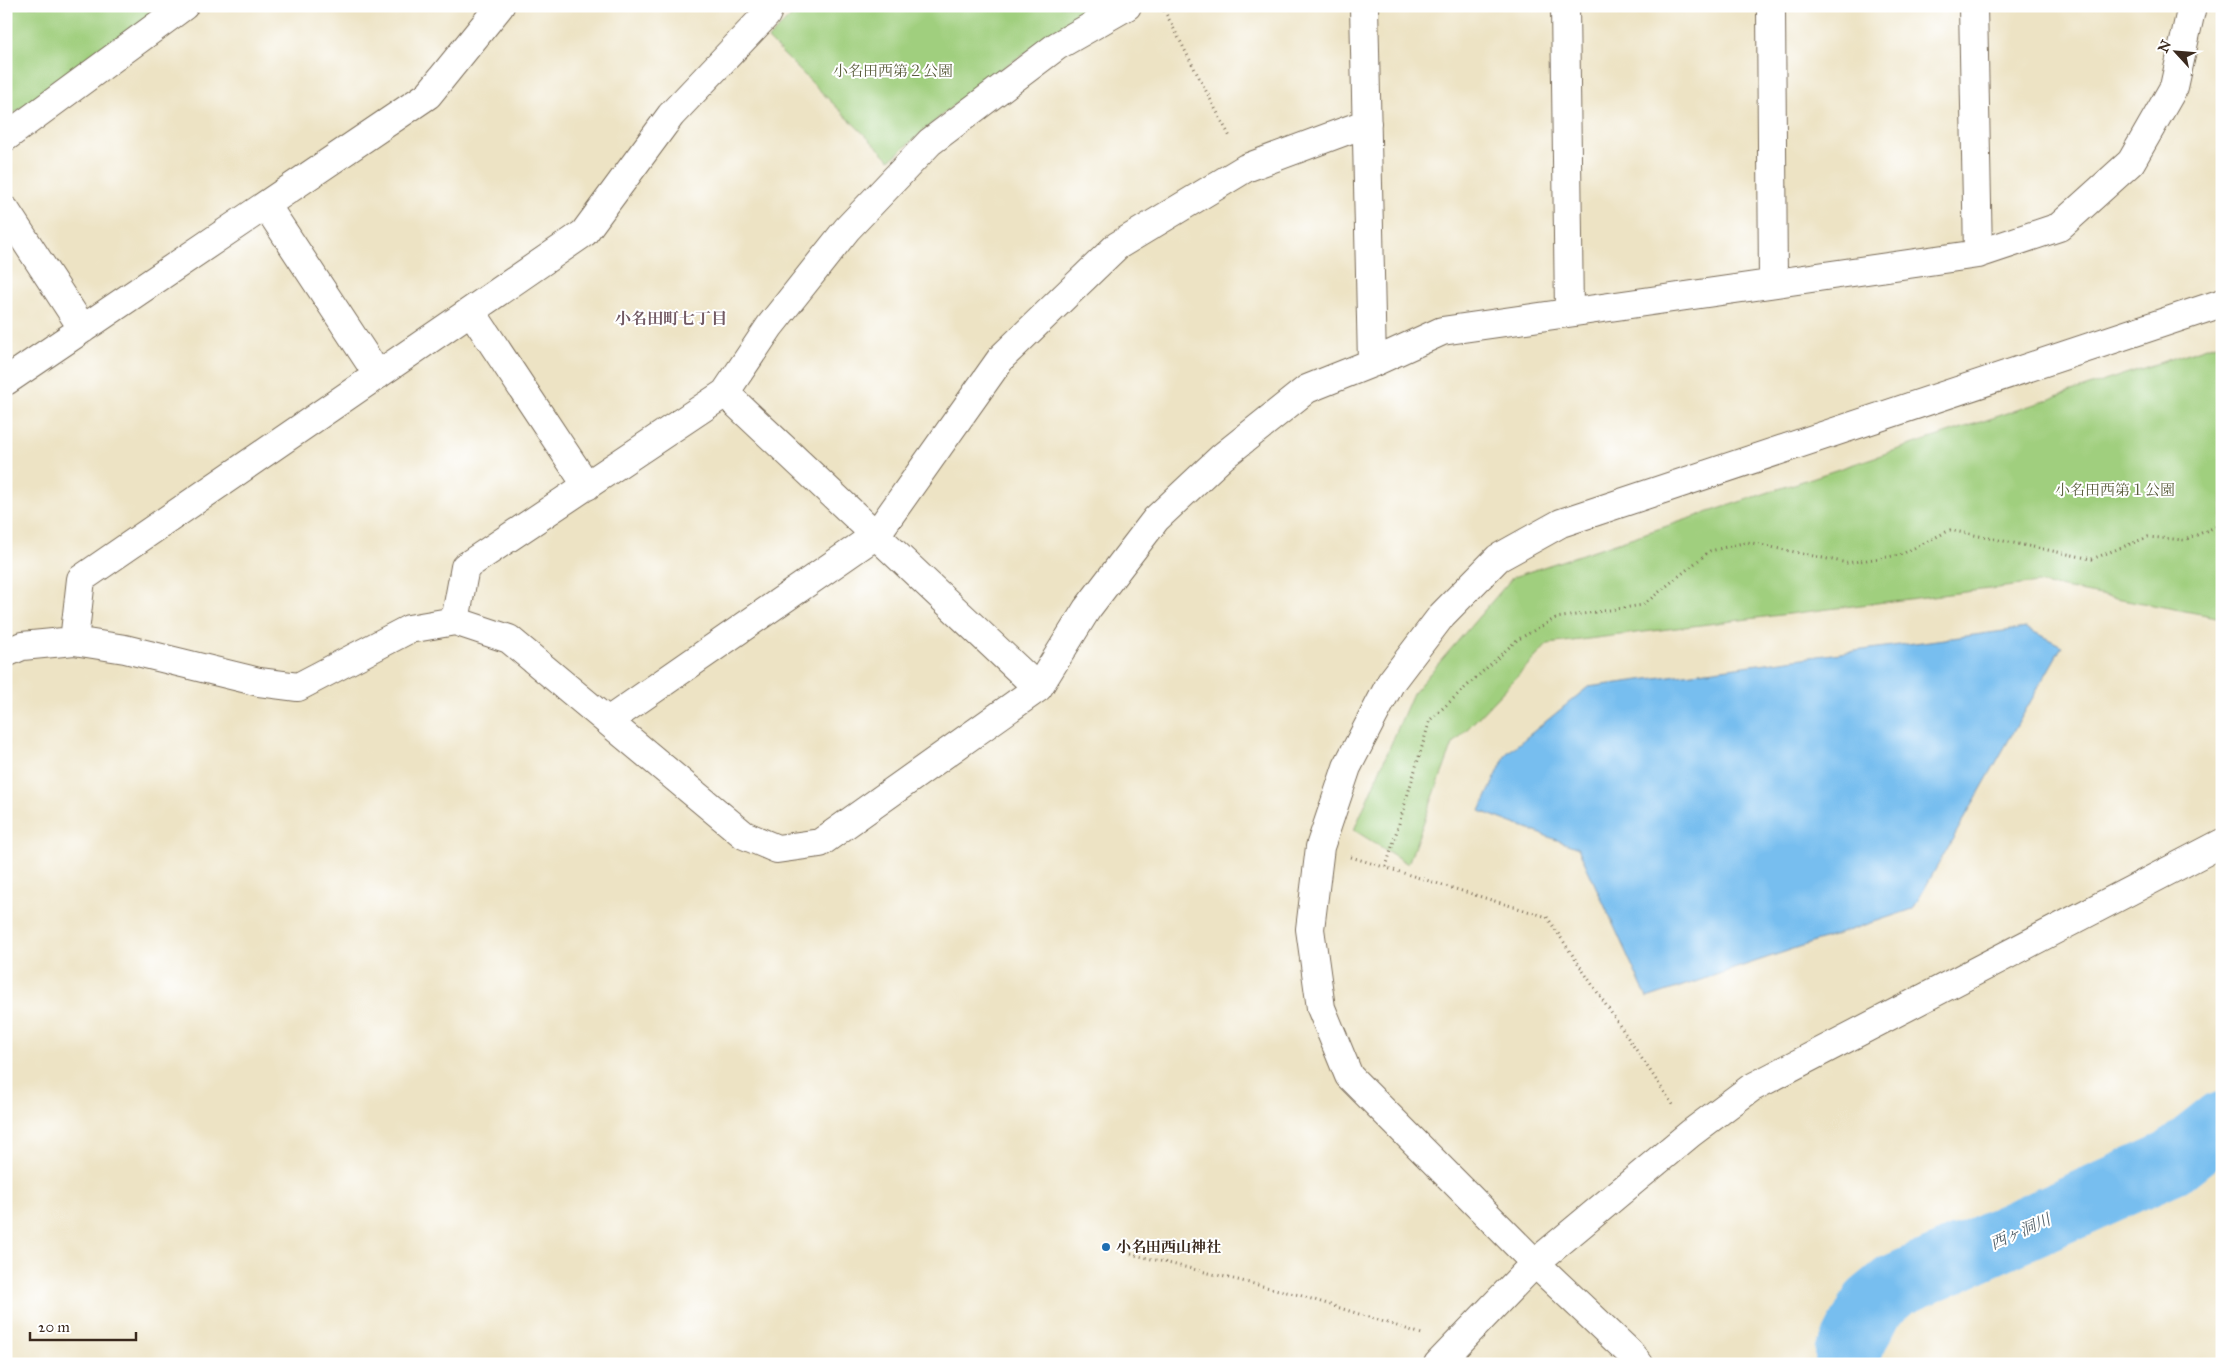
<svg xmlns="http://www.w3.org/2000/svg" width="2228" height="1370" font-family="'IM FELL Great Primer','Noto Serif JP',serif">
<rect width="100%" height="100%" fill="#fff"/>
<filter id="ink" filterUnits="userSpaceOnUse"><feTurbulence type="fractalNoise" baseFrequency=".02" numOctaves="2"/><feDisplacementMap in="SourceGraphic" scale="10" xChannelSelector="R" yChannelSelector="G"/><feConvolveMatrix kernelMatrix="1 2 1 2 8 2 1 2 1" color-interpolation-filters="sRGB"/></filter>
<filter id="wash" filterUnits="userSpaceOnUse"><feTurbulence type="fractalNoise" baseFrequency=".0096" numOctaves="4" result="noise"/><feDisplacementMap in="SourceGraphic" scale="20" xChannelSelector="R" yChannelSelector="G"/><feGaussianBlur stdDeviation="1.12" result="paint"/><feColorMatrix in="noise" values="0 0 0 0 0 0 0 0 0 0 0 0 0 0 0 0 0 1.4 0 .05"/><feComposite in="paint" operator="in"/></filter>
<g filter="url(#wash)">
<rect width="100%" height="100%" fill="#ede3c4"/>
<path fill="#a0cf7e" stroke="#6e7c4e" d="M6 6H165L6 119Z
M801 6H1080L1082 17 980 82 890 160 768 39Z
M2222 342V618L2037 583 1548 644 1453 744 1408 864 1354 830 1413 693 1513 577Z"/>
<path fill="#77beef" stroke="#597486" d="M2026 628 2062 646 1913 909 1647 998 1578 848 1480 811 1506 754 1588 687Z"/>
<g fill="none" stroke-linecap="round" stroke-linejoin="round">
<path stroke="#77beef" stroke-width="64" d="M1847 1364V1355L1872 1305 1895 1286 2173 1162 2222 1123"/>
</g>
</g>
<g filter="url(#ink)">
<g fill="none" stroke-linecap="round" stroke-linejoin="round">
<g stroke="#796b58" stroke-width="30">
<path id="street" d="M1364 6 1372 363
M1565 6 1569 312
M1771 6 1773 283
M1973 6 1978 254
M6 137 184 6
M266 205 378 375
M6 211 83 329
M471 311 587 486
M6 381 428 95 500 6
M725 393 1038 688 1087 609 1156 519 1222 457 1307 389 1372 363 1442 331 1978 254 2059 227 2131 162 2174 87 2192 6
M455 621 465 567 725 393 770 326 847 229 930 142 1057 46 1127 6
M74 641 81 579 584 233 671 115 766 15 770 6
M6 653 22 646 74 641 125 649 259 682 298 687 409 629 455 621 509 639 744 835 777 849 820 843 1038 688
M608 721 876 535 1002 357 1117 246 1246 168 1367 123
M1535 1263 1629 1352 1639 1364"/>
</g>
<g stroke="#796b58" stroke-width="30">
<path id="secondary" d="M1535 1263 1349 1076 1321 1008 1310 929 1320 847 1347 767 1391 682 1442 615 1498 558 1561 523 2222 303
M1438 1364 1535 1263 1691 1133 1751 1088 2222 843"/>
</g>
<path stroke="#796b58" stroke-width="3" stroke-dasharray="1 4" stroke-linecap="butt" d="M1162 6 1231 139
M1351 857 1547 917 1673 1105
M1386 867 1430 720 1517 640 1556 618 1643 605 1710 551 1747 542 1847 563 1900 555 1950 530 2092 559 2148 537 2185 540 2222 524
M1131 1254 1299 1295 1422 1334"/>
<use href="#street" stroke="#fff" stroke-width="28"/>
<use href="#secondary" stroke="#fff" stroke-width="28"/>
</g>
</g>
<circle fill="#1f6fb2" stroke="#fff" stroke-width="2" cx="1106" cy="1247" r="5"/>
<g text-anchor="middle" stroke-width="4" stroke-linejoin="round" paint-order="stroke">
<g font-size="15" fill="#595c3b" stroke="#fff">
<text x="893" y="76">小名田西第２公園</text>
<text x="2115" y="495">小名田西第１公園</text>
</g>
<g font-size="15" font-weight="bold" fill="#3b2a1e" stroke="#fff" text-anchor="start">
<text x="1116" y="1252">小名田西山神社</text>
</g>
<g font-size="16" font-weight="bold" fill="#725a64" stroke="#fff">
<text x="671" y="324">小名田町七丁目</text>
</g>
<g font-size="16" font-style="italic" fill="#505e67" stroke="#fff">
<text transform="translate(2020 1231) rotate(-24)" y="6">西ヶ洞川</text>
</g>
</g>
<rect width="2228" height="1370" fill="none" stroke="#fff" stroke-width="25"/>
<g transform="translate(2176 52) rotate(296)" stroke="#ffffff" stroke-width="4" paint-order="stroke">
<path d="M0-4L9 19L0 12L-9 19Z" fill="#3b2a1e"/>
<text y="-8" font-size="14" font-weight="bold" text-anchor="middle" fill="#3b2a1e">N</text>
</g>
<path d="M30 1332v8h106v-8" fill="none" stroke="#3b2a1e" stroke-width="2.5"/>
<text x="38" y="1332" font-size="15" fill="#3b2a1e" stroke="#ffffff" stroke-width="4" paint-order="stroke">20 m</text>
</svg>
